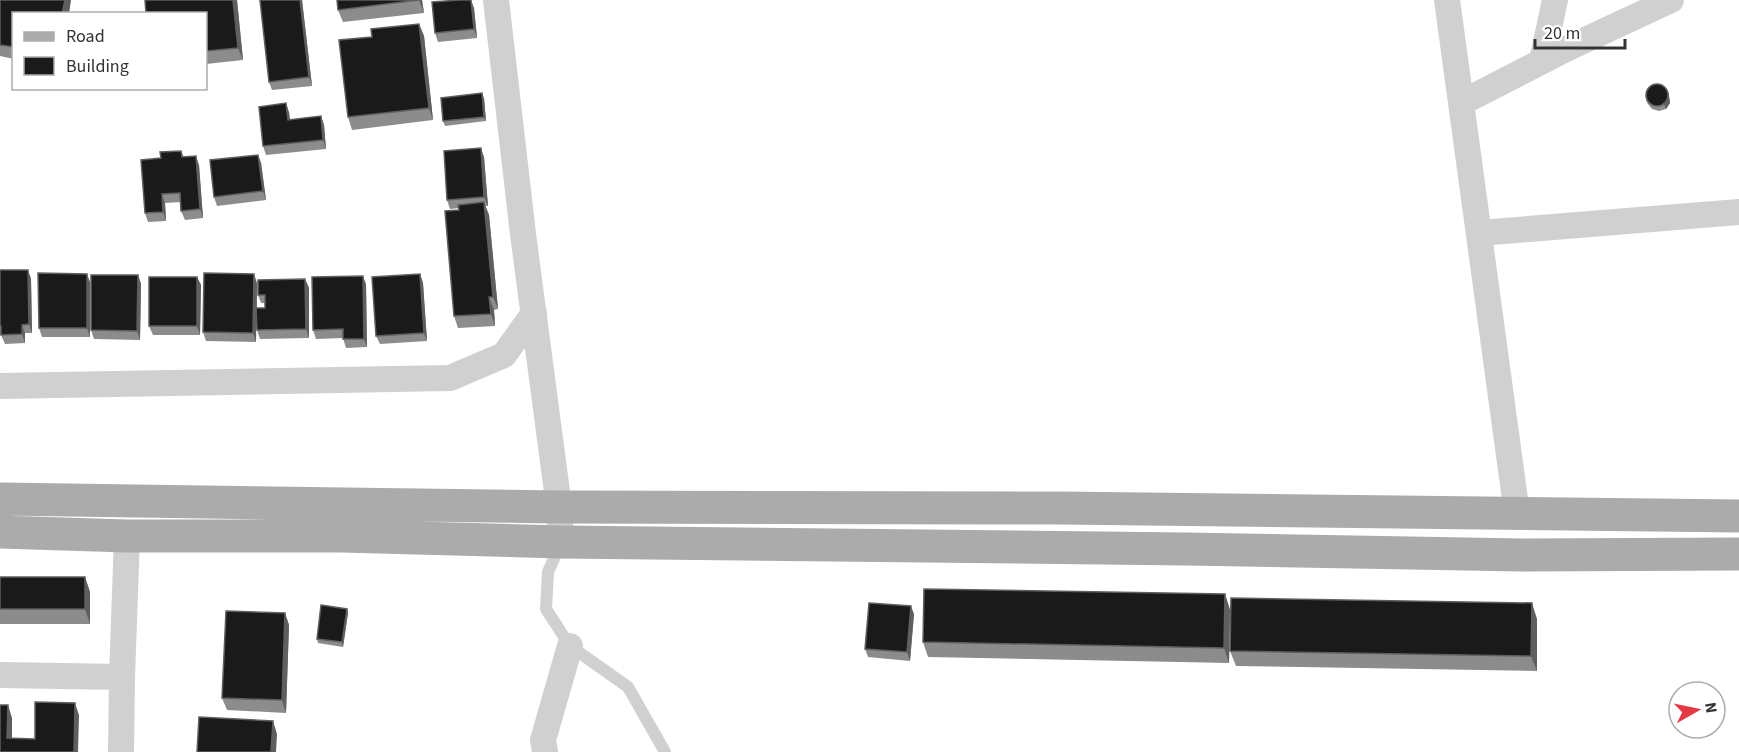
<svg xmlns="http://www.w3.org/2000/svg" width="1739" height="752" font-family="'Source Sans 3',sans-serif">
<rect width="100%" height="100%" fill="#fff"/>
<g fill="none" stroke-linecap="round" stroke-linejoin="round">
<path stroke="#d0d0d0" stroke-width="12" d="M560 545 548 572 546 609 570 646 628 687 665 752"/>
<path stroke="#d0d0d0" stroke-width="26" d="M496 0 523 234 559 507 561 542
M1447 0 1517 514
M1542 61 1555 0
M1461 103 1566 49 1671 0
M1479 233 1739 212
M0 386 450 378 504 355 534 313
M0 675 122 677
M121 752 122 677 127 536
M545 752 543 740 570 646"/>
<path stroke="#ababab" stroke-width="33" d="M0 499 559 507 1060 508 1739 516
M0 532 127 536H342L561 542 1186 549 1522 555 1739 554"/>
</g>
<path fill="#8c8c8c" d="M0 0 14 14V59L0 56Z
M145 0H237L243 60 206 64V14Z
M302 0 312 86 272 90 269 82Z
M422 0 424 13 343 22 338 10Z
M474 8 477 38 438 42 435 33Z
M419 24 424 36 433 120 352 130 348 117 372 37Z
M1668 91 1669 96 1670 103 1666 109 1659 111 1652 109 1648 104 1646 100Z
M484 98 486 121 445 126 443 121Z
M289 112 290 120 321 116 324 125 326 149 266 155 263 146Z
M181 151 184 157 199 165 203 218 185 220 181 211V202L165 203 166 221 148 222 145 213 161 158Z
M258 155 261 163 266 200 217 206 214 197Z
M484 157 488 206H485L489 215 498 309 494 310 495 326 458 328 454 316 459 210V208L450 209 447 200Z
M0 270H28L31 279 32 333H25V343L5 344 1 335H0Z
M420 274 423 283 427 341 380 344 376 336Z
M138 275 141 284 140 340 94 339 91 330Z
M197 277 201 285 200 335H153L149 326Z
M305 279 309 288V338L260 339 257 330 256 321V342L206 341 203 332 257 283V308H265V303H261L258 295Z
M90 282V337H42L39 328Z
M366 284 367 347 346 348 343 338 316 339 313 330Z
M0 577H85L90 592V624H0Z
M1225 594 1230 610 1229 663 928 657 923 642Z
M347 609 348 613 343 647 318 643 317 639Z
M285 613 289 625 286 713 227 710 222 698Z
M914 614 910 661 868 657 865 649Z
M1537 619V671L1236 666 1230 651Z"/>
<path fill="#5f5f5f" d="M65 0H71L69 14H62Z
M233 0H237L243 60 238 48Z
M300 0H302L312 86 309 77Z
M419 0H422L424 13Z
M471 0 474 8 477 38 474 29Z
M419 24 424 36 433 120 429 108Z
M1668 91 1669 96 1670 103 1666 109 1664 104Z
M482 93 484 98 486 121 484 117Z
M286 103 289 112 291 129 288 120Z
M321 116 324 125 326 149 323 140Z
M481 148 484 157 488 206 484 197Z
M258 155 261 163 266 200 263 191Z
M196 156 199 165 203 218 200 209Z
M162 194 165 203 166 221 163 212Z
M484 202 489 215 498 309 493 297Z
M28 270 31 279 32 333 29 324Z
M87 274 90 282V337L87 328Z
M254 274 257 283 256 342 253 333Z
M420 274 423 283 427 341 424 333Z
M138 275 141 284 140 340 137 331Z
M363 276 366 284 367 347 364 339Z
M197 277 201 285 200 335 197 326Z
M305 279 309 288V338L306 329Z
M489 297 494 310 495 326 491 314Z
M22 325 25 333V343L22 334Z
M85 577 90 592V624L85 609Z
M1225 594 1230 610 1229 663 1224 648Z
M1532 603 1537 619V671L1531 656Z
M911 606 914 614 910 661 907 652Z
M347 609 348 613 343 647 342 642Z
M285 613 289 625 286 713 282 700Z
M75 703 79 715 78 752H74Z
M8 705 12 718V751L7 738Z
M273 721 277 734 276 752H271Z"/>
<path fill="#1a1a1a" stroke="#5f5f5f" stroke-width="1.5" d="M0 0H65L62 14H14V47L0 45Z
M145 0H233L238 48 206 51V14H146Z
M260 0H300L309 77 269 82Z
M337 0H419L338 10Z
M459 0H471L474 29 435 33 432 2Z
M419 24 429 108 348 117 339 40 372 37 371 29Z
M1646 95a11 11 0 1 1 22 0a11 11 0 1 1-22 0Z
M482 93 484 117 443 121 441 98Z
M286 103 288 120 321 116 323 140 263 146 259 107Z
M481 148 484 197 447 200 444 151Z
M181 151 182 157 196 156 200 209 181 211 180 193 162 194 163 212 145 213 141 160 161 158 160 152Z
M258 155 263 191 214 197 210 160Z
M484 202 493 297H489L491 314 454 316 445 211 459 210 458 205Z
M0 270H28L29 324 22 325V334L1 335V326H0Z
M38 273 87 274V328H39Z
M204 273 254 274 253 333 203 332Z
M420 274 424 333 376 336 372 277Z
M91 275H138L137 331 91 330Z
M363 276 364 339H343V329L313 330 312 277Z
M149 277H197V326H149Z
M305 279 306 329 257 330 256 308H265V295H258V280Z
M0 577H85V609H0Z
M924 589 1225 594 1224 648 923 642Z
M1231 598 1532 603 1531 656 1230 651Z
M869 603 911 606 907 652 865 649Z
M321 605 347 609 342 642 317 639Z
M226 611 285 613 282 700 222 698Z
M35 702 75 703 74 752H0V705H8L7 738 35 739Z
M199 717 273 721 271 752H197Z"/>
<rect x="12" y="12" width="195" height="78" fill="#ffffff" stroke="#adadad" stroke-width="1.5"/>
<rect x="24" y="32" width="30" height="9" fill="#ababab" stroke="#adadad" stroke-width="1.5"/>
<text x="66" y="42" font-size="18" fill="#333333">Road</text>
<rect x="24" y="57" width="30" height="18" fill="#1a1a1a" stroke="#adadad" stroke-width="1.5"/>
<text x="66" y="72" font-size="18" fill="#333333">Building</text>
<g transform="translate(1697 710) rotate(81)"><circle r="28" fill="#ffffff" stroke="#adadad" stroke-width="1.5"/>
<path d="M0-4.5L10 22L0 15L-10 22Z" fill="#e63946"/>
<text y="-9" font-size="16" font-weight="bold" text-anchor="middle" fill="#333333">N</text>
</g>
<path d="M1535 39v9h90v-9" fill="none" stroke="#333333" stroke-width="3"/>
<text x="1544" y="39" font-size="18" fill="#333333" stroke="#ffffff" stroke-width="4.5" paint-order="stroke">20 m</text>
</svg>
